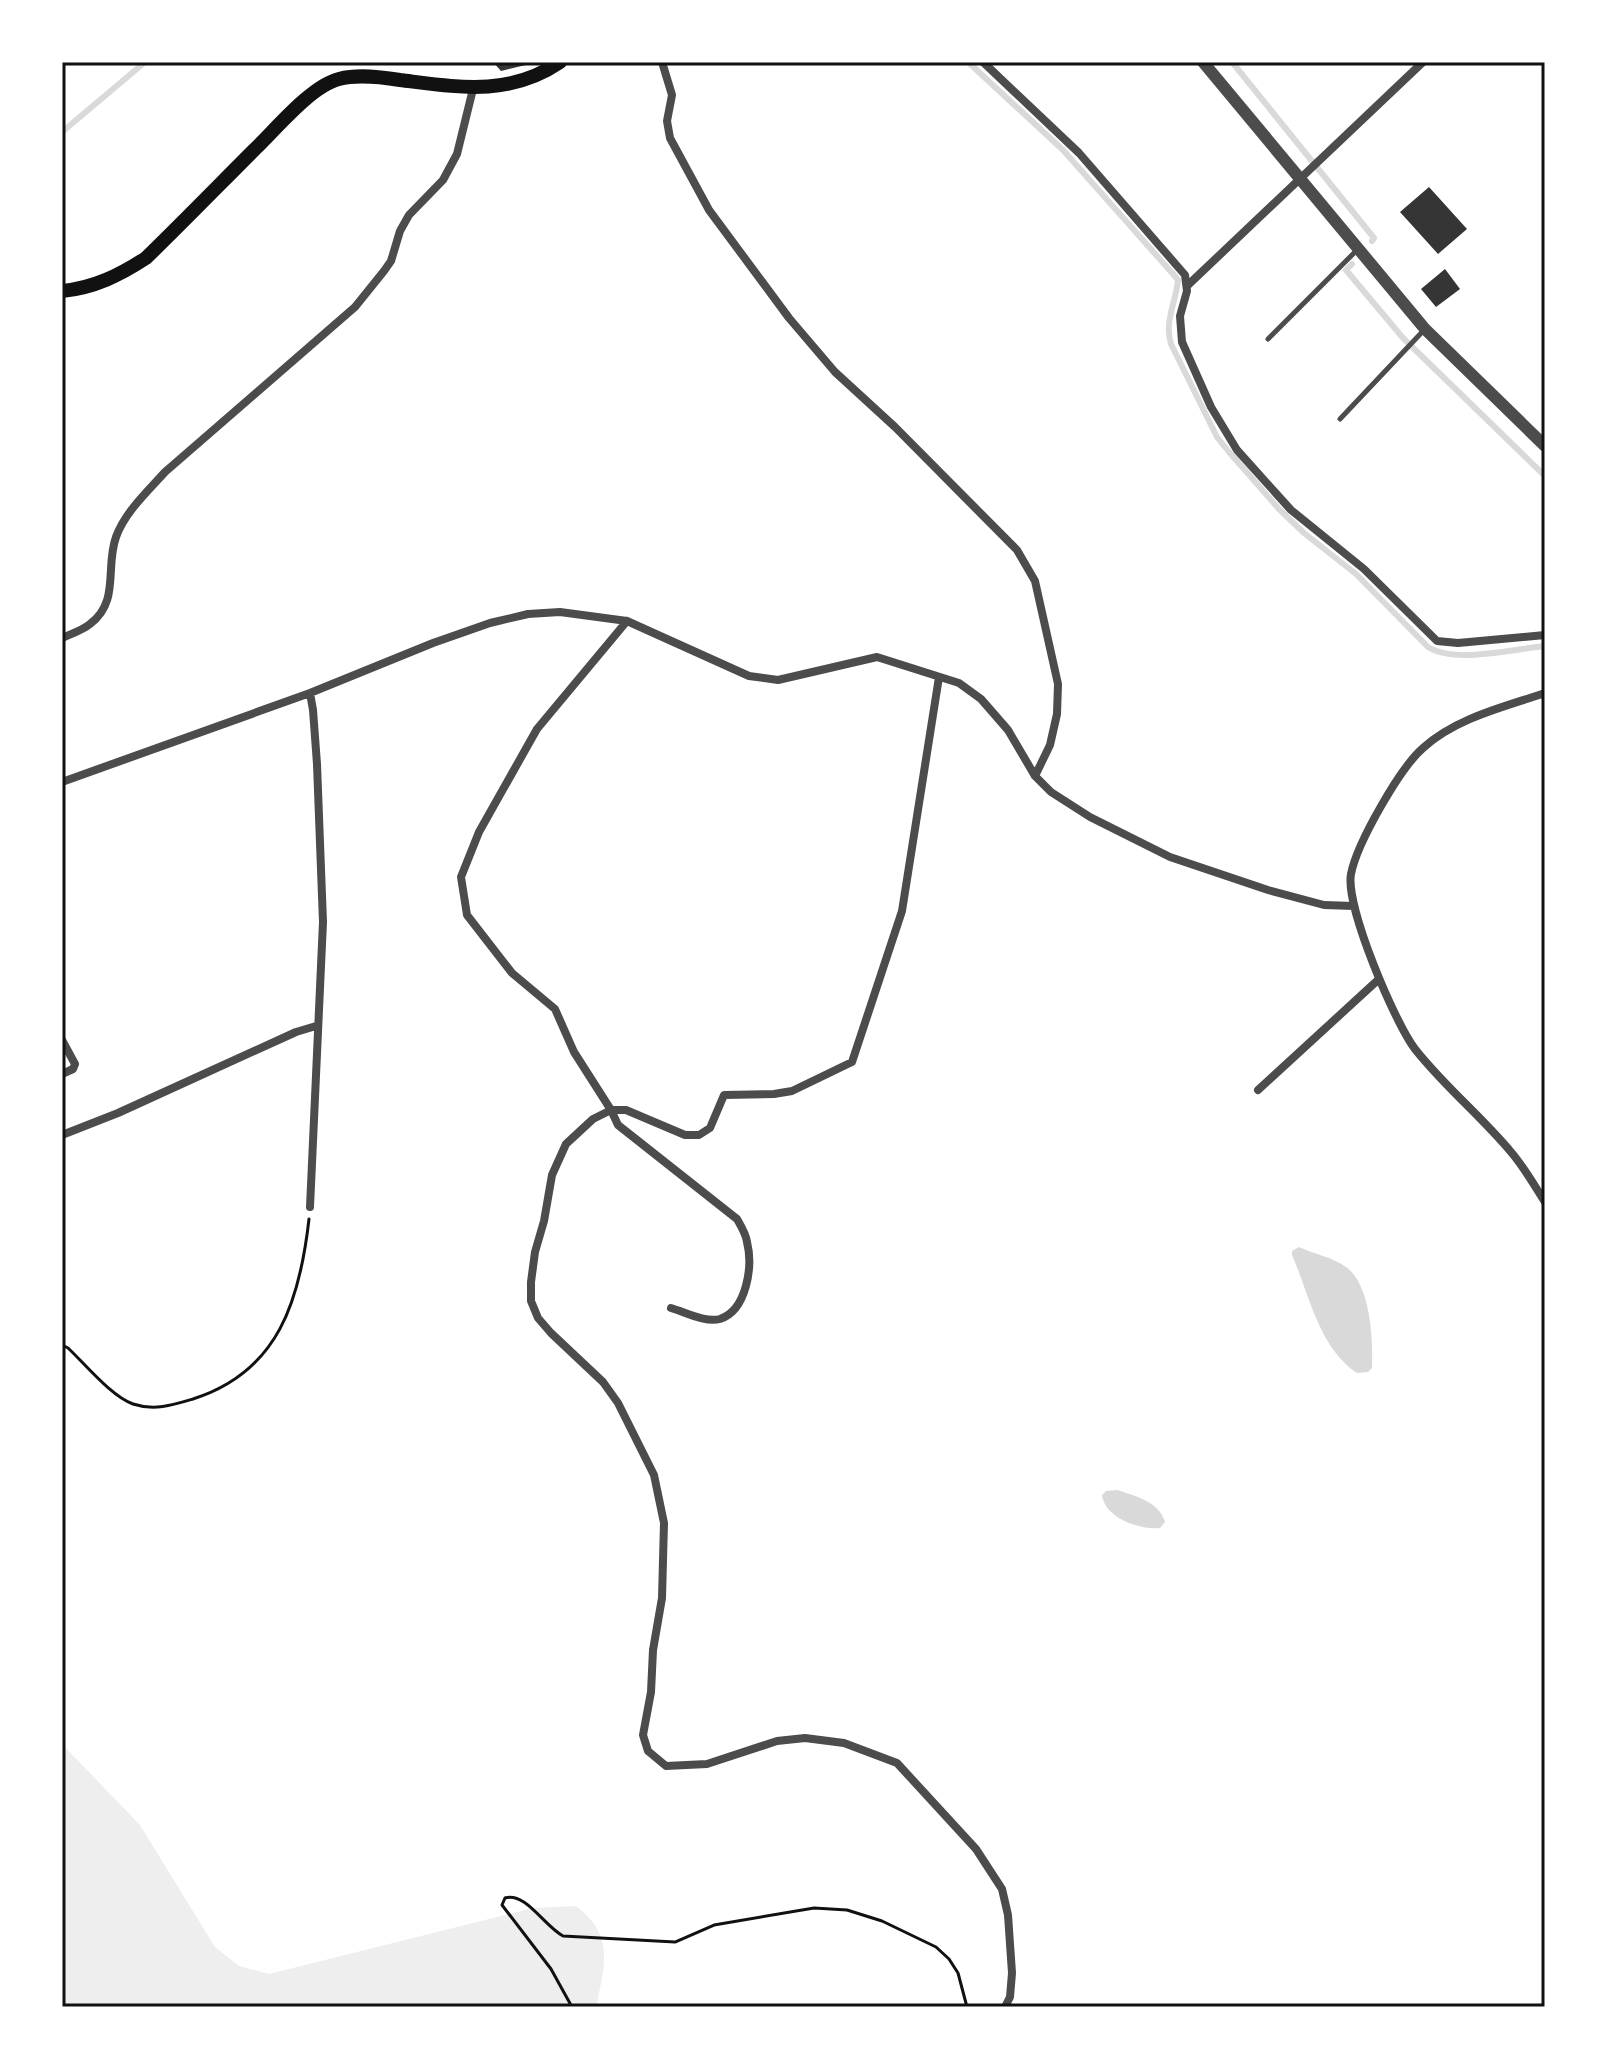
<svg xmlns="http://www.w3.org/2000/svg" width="1607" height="2069" font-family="Montserrat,sans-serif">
<rect width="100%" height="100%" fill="#fff"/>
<path fill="#eee" d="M62 1744 140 1825 215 1947 239 1966 269 1974 533 1908 576 1906C615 1936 605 1964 596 2007H62Z"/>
<path fill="#d9d9d9" d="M1299 1247C1314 1254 1332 1257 1346 1267 1371 1285 1373 1340 1372 1368L1368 1372 1357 1373C1319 1348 1309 1294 1292 1255V1251Z
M1117 1490C1135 1496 1159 1501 1165 1522L1160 1528C1139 1530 1105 1518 1102 1495L1106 1491Z"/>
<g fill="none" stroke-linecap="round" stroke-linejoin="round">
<path stroke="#d9d9d9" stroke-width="6" d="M968 62 1063 150 1173 274 1178 280C1176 302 1164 322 1171 344L1217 437 1229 452 1279 509 1304 533 1356 574 1428 647C1455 664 1514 649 1545 646
M1232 62 1374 238 1372 241
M62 132 145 62
M1352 264 1346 270 1403 338 1545 476"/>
</g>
<path fill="#353535" d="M493 62H533L534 63 501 71Z
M1429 187 1467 229 1438 254 1400 212Z
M1445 269 1460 289 1436 307 1421 289Z"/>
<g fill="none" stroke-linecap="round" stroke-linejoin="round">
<path stroke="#111" stroke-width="3" d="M62 1345 68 1348C85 1364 112 1397 133 1404 154 1411 173 1405 193 1399 279 1372 300 1299 309 1219
M572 2007 551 1969 502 1905 505 1898C526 1892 544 1926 563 1936L675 1942 714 1925 814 1908 847 1910 882 1921 936 1947 949 1959 958 1973 967 2007"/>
<path stroke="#4c4c4c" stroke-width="5" d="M1268 339 1357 250
M1340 419 1425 329"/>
<path stroke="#4c4c4c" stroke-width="8" d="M662 62 672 95 667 121 670 138 709 210 789 318 835 372 895 427 1017 550 1035 581 1058 684 1057 714 1050 745 1035 776
M983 62 1079 153 1185 275 1187 291 1180 316 1182 342 1211 407 1237 450 1291 510 1364 569 1437 641 1458 643 1545 635
M1188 285 1423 62
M627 621 537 729 479 832 461 877 467 915 512 973 555 1009 574 1052 611 1110 618 1125 737 1219C741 1226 746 1234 747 1242 753 1266 747 1310 720 1319 705 1323 685 1312 671 1308
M62 638C71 634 83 630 90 624 120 602 105 567 116 537 125 512 148 491 165 472L355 307 384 271 391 261 400 231 409 215 443 180 457 154 473 89
M939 677 902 911 852 1062 792 1091 774 1094 724 1095 710 1128 699 1135H685L626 1110H611L593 1119 566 1144 552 1175 544 1221 535 1252 531 1282V1301L538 1318 551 1333 603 1382 618 1403 654 1475 664 1523 662 1598 653 1650 651 1692 643 1735 648 1751 666 1766 707 1764 777 1741 805 1738 844 1743 897 1763 976 1849 1002 1889 1008 1915 1012 1973 1010 1997 1005 2007
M310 693 313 710 317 764 323 922 310 1207
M1545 693C1504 707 1456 718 1423 748 1400 768 1357 843 1351 874 1345 906 1395 1023 1415 1049 1444 1086 1481 1116 1511 1152 1524 1167 1534 1185 1545 1202
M62 782 310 693 433 643 490 623 528 614 560 612 627 621 749 676 778 680 877 657 959 683 981 699 1008 730 1035 776 1051 792 1090 817 1170 857 1268 890 1324 905 1354 906
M62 1040 75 1064 73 1069 62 1074
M1258 1090 1379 979
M62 1135 118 1113 296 1032 316 1026"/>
<path stroke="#4c4c4c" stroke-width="12" d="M1203 62 1425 329 1545 446"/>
<path stroke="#111" stroke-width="14" d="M62 291C94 288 120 275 146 258 183 222 219 185 255 149 276 129 311 86 339 79 358 74 381 77 400 80 457 87 509 97 560 62"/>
</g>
<rect width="1607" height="2069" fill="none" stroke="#ffffff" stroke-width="128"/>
<rect x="64" y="64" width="1479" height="1941" fill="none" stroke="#111" stroke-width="3"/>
</svg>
